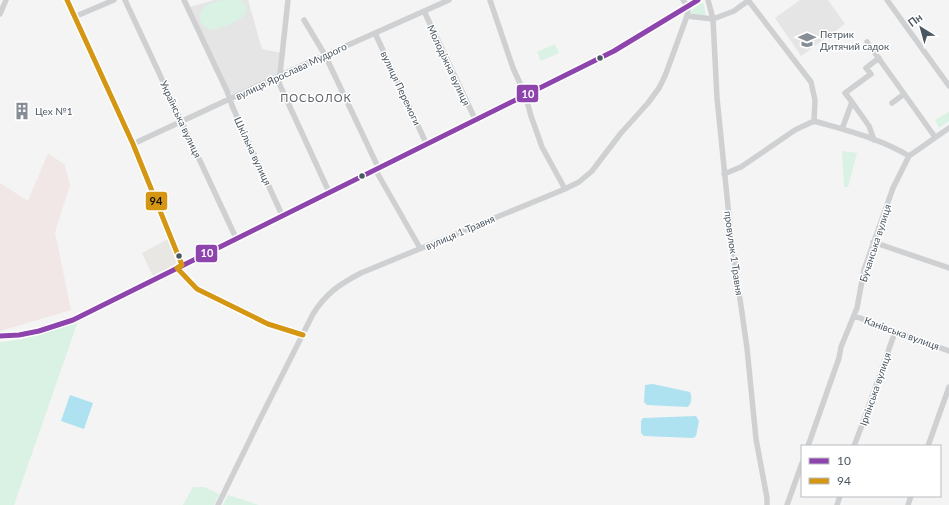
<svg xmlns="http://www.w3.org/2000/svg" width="949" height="505" font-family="Lato,sans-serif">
<rect width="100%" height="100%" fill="#f4f4f4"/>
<path fill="#e8e7e3" d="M168 239 178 263 153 276 142 253Z"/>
<path fill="#e6e5e6" d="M214 0H248L262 49 281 53 278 74 233 94 229 92 190 7Z
M800 0H828L845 24 801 56 775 18Z"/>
<path fill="#f1e7e6" d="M48 153 65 165 70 185 55 232 71 310 0 331V183L28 201Z"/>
<path fill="#d9f2e3" d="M222 0H241C259 18 224 26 213 30 207 29 204 26 200 21 199 4 209 4 222 0Z
M701 3H703L706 14 704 16 691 14 689 12Z
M555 44 559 53 541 61 537 52Z
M949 112V121L939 128 935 120Z
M842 151 857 153 848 187H844Z
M78 321 14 505H0V342C28 340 52 330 78 321Z
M193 487H204L219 494 214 505H183Z
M228 495 259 505H223Z"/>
<path fill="#aee2f0" d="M653 384 690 392C692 397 692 402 688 407L647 405 644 402 645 385Z
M70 395 93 403 84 429 61 421Z
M696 416 699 421 696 436 693 438 644 436 641 433V421L643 418Z"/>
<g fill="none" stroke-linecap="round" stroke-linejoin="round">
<path stroke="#ced0d2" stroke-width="5.5" d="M67 0 133 144 182 265 177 268 197 289 268 324 303 335
M125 0 236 238
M184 0 227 91 233 108 282 215
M288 0 279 83 329 192
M490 0 513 68 525 94 531 116 542 147 565 189
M708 0 713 19 717 98 731 236 747 348 756 439 767 498V505
M748 0 811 82 815 100 814 121
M887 0 949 86
M424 11 475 119
M0 14 6 0
M687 16 713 19 734 11 749 0
M74 17 114 0
M304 20 325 55 378 167
M375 33 426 143
M867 42 935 137
M852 102 845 93 871 74 866 68 879 58
M892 103 904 94
M842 129 852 102 869 126 874 140
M133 144 281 75 449 0
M375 169 420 248
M724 174 741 167 795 130 814 121C845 130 882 139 909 156
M873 242 949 268
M855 316 895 332 949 351
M0 336 19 335 39 331 73 320 614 51 698 0
M808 446 839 358 841 347 857 308 864 270 893 188 909 156 949 128
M854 446 862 425 895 332
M928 446 949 387
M218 505 259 421 313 314C326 293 340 284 361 273L565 189 579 182 592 171 621 133 648 103 659 88 665 76 687 16 688 7 683 0
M787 505 802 463
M837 505 840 496
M908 505 911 496"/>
<g stroke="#fff" stroke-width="8">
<path id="bus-1" d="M0 336 19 335 39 331 73 320 614 51 698 0"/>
</g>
<g stroke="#fff" stroke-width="8">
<path id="bus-2" d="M67 0 133 144 182 265 177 268 197 289 268 324 303 335"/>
</g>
<use href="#bus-1" stroke="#8e44ad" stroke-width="5"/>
<use href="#bus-2" stroke="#d49613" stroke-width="5"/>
</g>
<defs>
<g id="school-bare" transform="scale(1.38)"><path d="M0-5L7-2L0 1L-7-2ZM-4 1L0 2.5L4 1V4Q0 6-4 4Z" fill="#868d94" stroke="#fff" stroke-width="2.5" paint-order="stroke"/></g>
<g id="building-bare" transform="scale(1.38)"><path d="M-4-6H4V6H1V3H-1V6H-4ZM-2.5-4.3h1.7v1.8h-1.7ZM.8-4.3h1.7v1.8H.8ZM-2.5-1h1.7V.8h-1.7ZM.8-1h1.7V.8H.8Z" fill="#868d94" stroke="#fff" stroke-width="2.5" paint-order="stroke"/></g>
</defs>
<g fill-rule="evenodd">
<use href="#school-bare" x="807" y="40"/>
<use href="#building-bare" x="22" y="111"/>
</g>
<g fill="#4a5661" stroke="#fff" stroke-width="1.5">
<circle cx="600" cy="58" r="3.5"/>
<circle cx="362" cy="176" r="3.5"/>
<circle cx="179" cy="256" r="3.5"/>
</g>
<g text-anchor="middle" stroke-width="3" stroke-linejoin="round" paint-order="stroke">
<g font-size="10" fill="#4a5661" stroke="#fff" text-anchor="start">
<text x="820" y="38">Петрик<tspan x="820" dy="12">Дитячий садок</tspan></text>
<text x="35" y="115">Цех №1</text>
</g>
<g font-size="10" fill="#4a5661" stroke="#fff">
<text transform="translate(449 65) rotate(65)" y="4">Молодіжна вулиця</text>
<text transform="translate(291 71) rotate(-25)" y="4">вулиця Ярослава Мудрого</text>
<text transform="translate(401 88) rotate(65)" y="4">вулиця Перемоги</text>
<text transform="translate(181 119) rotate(65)" y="4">Українська вулиця</text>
<text transform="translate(253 151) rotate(65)" y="4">Шкільна вулиця</text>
<text transform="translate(460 232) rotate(-23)" y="4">вулиця 1 Травня</text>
<text transform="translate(875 243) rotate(-72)" y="4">Бучанська вулиця</text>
<text transform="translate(734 253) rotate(82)" y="4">провулок 1 Травня</text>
<text transform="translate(902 333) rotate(20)" y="4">Канівська вулиця</text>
<text transform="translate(875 389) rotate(-71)" y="4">Ірпінська вулиця</text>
</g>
<g font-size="11" letter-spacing="1" fill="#5f6368" stroke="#fff">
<text x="316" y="102">ПОСЬОЛОК</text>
</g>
</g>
<g stroke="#fff" stroke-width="1.5">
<rect x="516" y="84" width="23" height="19" rx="4" fill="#8e44ad"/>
<rect x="145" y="191" width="23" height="20" rx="4" fill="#d49613"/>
<rect x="195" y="244" width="23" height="19" rx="4" fill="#8e44ad"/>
</g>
<g font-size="11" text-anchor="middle" font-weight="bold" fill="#fff">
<text x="528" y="98">10</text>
<text x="207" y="257">10</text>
</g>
<g font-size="11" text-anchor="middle" font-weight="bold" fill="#111">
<text x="156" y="205">94</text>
</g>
<rect x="801" y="445" width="140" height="52" fill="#ffffff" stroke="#b7bbc0"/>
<rect x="809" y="458" width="20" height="6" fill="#8e44ad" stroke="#b7bbc0"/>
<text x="837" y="465" font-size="12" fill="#4a5661">10</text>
<rect x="809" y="478" width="20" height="6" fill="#d49613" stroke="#b7bbc0"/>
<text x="837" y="485" font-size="12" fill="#4a5661">94</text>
<g transform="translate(921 28) rotate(323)" stroke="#ffffff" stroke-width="3" paint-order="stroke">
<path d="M0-3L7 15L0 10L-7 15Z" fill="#4a5661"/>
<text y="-6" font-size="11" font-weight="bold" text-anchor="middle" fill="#4a5661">Пн</text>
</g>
</svg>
